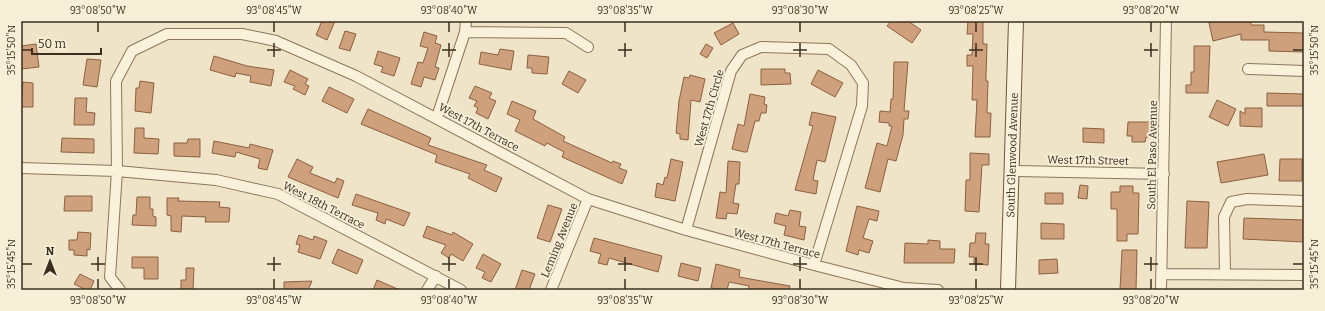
<svg xmlns="http://www.w3.org/2000/svg" width="1325" height="311" font-family="Bitter,serif">
<rect width="100%" height="100%" fill="#efe4c7"/>
<path fill="#cea07c" stroke="#8b6041" d="M322 21H335L327 40 316 35Z
M891 21H908L921 30 912 43 887 26Z
M968 21H983V44H987L986 76V81H988L987 113H991L990 137H975L977 100H972L973 66H967V55H972L973 34H967Z
M1217 21H1251V25H1264V32L1304 33V52L1269 51V40H1241V34L1213 41 1209 23Z
M733 23 739 34 721 45 714 33Z
M345 31 356 34 350 51 339 48Z
M424 32 437 36 435 43 441 45 435 67 439 68 435 80 424 77 421 87 411 84 418 62 423 63 428 48 420 46Z
M36 44 39 67 21 69V46Z
M706 44 713 48 707 58 700 54Z
M1194 46H1210L1208 93H1186V85H1191V72H1194Z
M500 49 514 51 511 70 479 64 481 52 498 55Z
M378 51 400 58 394 76 381 72 383 67 374 64Z
M528 55 549 57 547 74 532 73V68H527Z
M214 56 247 66 274 70 271 86 250 82 251 76 236 73 235 77 210 70Z
M87 59 101 60 97 87 83 85Z
M894 62H908L904 111H909L908 119H904L903 135 896 161 888 159 880 192 865 188 877 143 887 146 892 126H889V123L879 122 880 111 890 112 891 99H893Z
M761 69H785V73H790L791 84 761 85Z
M290 70 308 79 305 84 309 86 305 95 293 89 295 86 284 82Z
M818 70 843 83 835 97 811 84Z
M569 71 586 80 578 93 562 84Z
M690 75 705 79 700 102 691 100 688 140 680 139V134L676 133 679 101 684 77 689 78Z
M140 81 154 83 151 113 135 111 136 88H139Z
M23 82 33 83V107H21Z
M475 86 492 93 489 98 496 101 488 119 476 113 478 108 474 106 477 101 469 98Z
M329 87 354 99 347 113 322 101Z
M1267 93 1304 94V106H1267Z
M750 94 765 97 764 104 767 105 766 113H761L759 121H755L747 152H744L732 149 738 124 744 126Z
M75 98H87L86 112 95 113 94 125H74Z
M1217 100 1236 109 1228 126 1209 117Z
M512 101 536 111 533 119 565 137 563 141 612 163 613 161 621 164 619 168 627 171 622 184 562 157 564 152 547 143 545 146 515 131 520 120 507 114Z
M1245 108H1262V127L1240 126V111L1245 114Z
M368 109 431 138 428 145 487 165 484 170 502 178 496 192 468 178 470 174 435 162 437 155 361 124Z
M812 112 836 117 825 162 817 160 813 180 818 181 816 194 795 190 813 126 809 125Z
M1128 122H1151L1150 137H1146L1145 142H1132V136H1127Z
M135 128H144V138L159 139 158 154 134 153Z
M1083 128 1104 129V143L1083 142Z
M62 138 94 139V153L61 152Z
M188 139H200V157L174 156V143H187Z
M214 141 249 148 250 144 273 150 267 170 258 168 260 159 236 152 235 157 212 153Z
M970 153 989 154V165H982L979 212 965 211 966 180H970Z
M1264 154 1268 175 1221 183 1217 162Z
M297 159 313 167 310 173 335 183 337 178 344 181 338 198 288 177Z
M671 159 683 162 675 201 655 197 657 183 663 185 665 177 667 178Z
M1280 159H1302V181H1279Z
M728 161 740 162 739 184H736L733 203 739 204 737 214 727 213 726 219 716 218 720 192 726 193Z
M1080 185 1088 186 1087 199 1078 198Z
M1120 186H1133V193H1139L1138 234H1127V241H1117V209H1111V192H1120Z
M1045 193H1063V204H1045Z
M356 194 410 213 404 226 386 219 385 224 376 220 378 213 352 205Z
M65 196H92V211H64Z
M137 197H150V209H153V216L156 217V226L132 225 133 215H136Z
M167 198H179L178 201 220 202 219 207 230 208 229 222H205L206 217 182 216 181 232 171 231V216L167 215Z
M1187 201 1209 202 1207 248H1185Z
M548 205 562 209 550 242 537 238Z
M857 206 879 211 877 221 869 219 863 238 873 241 869 253 859 250 858 255 846 251Z
M790 210 801 212 799 226 806 227 804 240 784 235 786 226 774 223 776 213 788 216Z
M1244 218 1304 220V242L1243 239Z
M1041 223 1064 224V239H1041Z
M427 226 452 235 453 232 473 244 463 261 451 254 449 258 441 253 446 245 423 237Z
M78 232 91 233 90 250 87 249V256L74 255V250H69V240H77Z
M976 233H986L985 244H989L988 265 974 264V257H969L970 243H975Z
M299 235 313 240 314 236 327 241 320 259 298 252 300 245 296 244Z
M594 238 662 256 658 272 609 258 607 265 598 263 601 254 590 251Z
M928 240 940 241V249H955L954 263H904L905 243 928 244Z
M338 249 363 260 357 274 332 263Z
M1122 250H1137L1136 290H1120Z
M483 254 501 264 491 282 482 278 485 272 476 268Z
M132 257H158V279H144V268H132Z
M1057 259 1058 273 1039 274V260Z
M681 263 701 268 698 281 678 276Z
M716 264 740 270 739 277 790 286 789 290H748L749 286 729 282 727 290 711 288Z
M186 268H194L193 290H181V280H186Z
M522 270 535 274 529 290H515Z
M80 274 94 281 90 290H86L74 284Z
M377 280 400 290H373Z
M312 281 308 290H284V282Z"/>
<g fill="none" stroke-linecap="round" stroke-linejoin="round">
<g stroke="#8b765b" stroke-width="12">
<path id="street" d="M465 32 566 33 588 47
M1248 69 1304 71
M437 117 465 32 466 21
M21 168 117 171 216 180 278 194 461 290
M1012 171 1164 174
M686 230 731 71 742 55 761 47 829 49 851 65 863 83 862 106 814 265
M1225 273 1224 217 1231 202 1247 199 1304 201
M1161 274 1304 275
M120 290 110 277 117 171 116 81 132 51 167 34H242L276 41 356 76 588 199 686 230 814 265 904 288 938 290
M427 290 436 276
M551 290 588 199
M1161 290 1166 21"/>
</g>
<g stroke="#6d573f" stroke-width="16">
<g id="secondary">
<path id="s1" d="M1008 290 1016 21"/>
</g>
</g>
<use href="#street" stroke="#faf1da" stroke-width="10"/>
<use href="#secondary" stroke="#faf1da" stroke-width="14"/>
</g>
<path fill="none" stroke="#3b2e1f" stroke-width="1.5" d="M98 22V32M274 22V32M449 22V32M625 22V32M800 22V32M976 22V32M1151 22V32M274 43V57M449 43V57M625 43V57M800 43V57M976 43V57M1151 43V57M22 50H32M267 50H281M442 50H456M618 50H632M793 50H807M969 50H983M1144 50H1158M1293 50H1303M98 257V271M274 257V271M449 257V271M625 257V271M800 257V271M976 257V271M1151 257V271M22 264H32M91 264H105M267 264H281M442 264H456M618 264H632M793 264H807M969 264H983M1144 264H1158M1293 264H1303M98 279V289M274 279V289M449 279V289M625 279V289M800 279V289M976 279V289M1151 279V289"/>
<g text-anchor="middle" stroke-width="4" stroke-linejoin="round" paint-order="stroke">
<g font-size="11" fill="#3b2e1f" stroke="#f6eed6">
<text transform="translate(709 108) rotate(-74)" y="4">West 17th Circle</text>
<text transform="translate(479 127) rotate(28)" y="4">West 17th Terrace</text>
<text transform="translate(1152 155) rotate(-89)" y="4">South El Paso Avenue</text>
<text dy="4" stroke="none"><textPath href="#s1" startOffset="135">South Glenwood Avenue</textPath></text>
<text transform="translate(1088 160) rotate(1)" y="4">West 17th Street</text>
<text transform="translate(324 205) rotate(27)" y="4">West 18th Terrace</text>
<text transform="translate(559 240) rotate(-68)" y="4">Leming Avenue</text>
<text transform="translate(777 243) rotate(15)" y="4">West 17th Terrace</text>
</g>
</g>
<rect width="1325" height="311" fill="none" stroke="#f6eed6" stroke-width="44"/>
<g transform="translate(50 261)" stroke="#f6eed6" stroke-width="3" paint-order="stroke">
<path d="M0-3L7 15L0 10L-7 15Z" fill="#3b2e1f"/>
<text y="-6" font-size="11" font-weight="bold" text-anchor="middle" fill="#3b2e1f">N</text>
</g>
<path d="M32 48v6h69v-6" fill="none" stroke="#3b2e1f" stroke-width="2"/>
<text x="38" y="48" font-size="12" fill="#3b2e1f" stroke="#f6eed6" stroke-width="3" paint-order="stroke">50 m</text>
<rect x="22" y="22" width="1281" height="267" fill="none" stroke="#3b2e1f" stroke-width="1.5"/>
<g font-size="10" text-anchor="middle" fill="#3b2e1f">
<text x="98" y="14">93°08'50"W</text>
<text x="274" y="14">93°08'45"W</text>
<text x="449" y="14">93°08'40"W</text>
<text x="625" y="14">93°08'35"W</text>
<text x="800" y="14">93°08'30"W</text>
<text x="976" y="14">93°08'25"W</text>
<text x="1151" y="14">93°08'20"W</text>
<text transform="translate(11 50) rotate(-90)" y="4">35°15'50"N</text>
<text transform="translate(1314 50) rotate(-90)" y="4">35°15'50"N</text>
<text transform="translate(11 264) rotate(-90)" y="4">35°15'45"N</text>
<text transform="translate(1314 264) rotate(-90)" y="4">35°15'45"N</text>
<text x="98" y="304">93°08'50"W</text>
<text x="274" y="304">93°08'45"W</text>
<text x="449" y="304">93°08'40"W</text>
<text x="625" y="304">93°08'35"W</text>
<text x="800" y="304">93°08'30"W</text>
<text x="976" y="304">93°08'25"W</text>
<text x="1151" y="304">93°08'20"W</text>
</g>
</svg>
